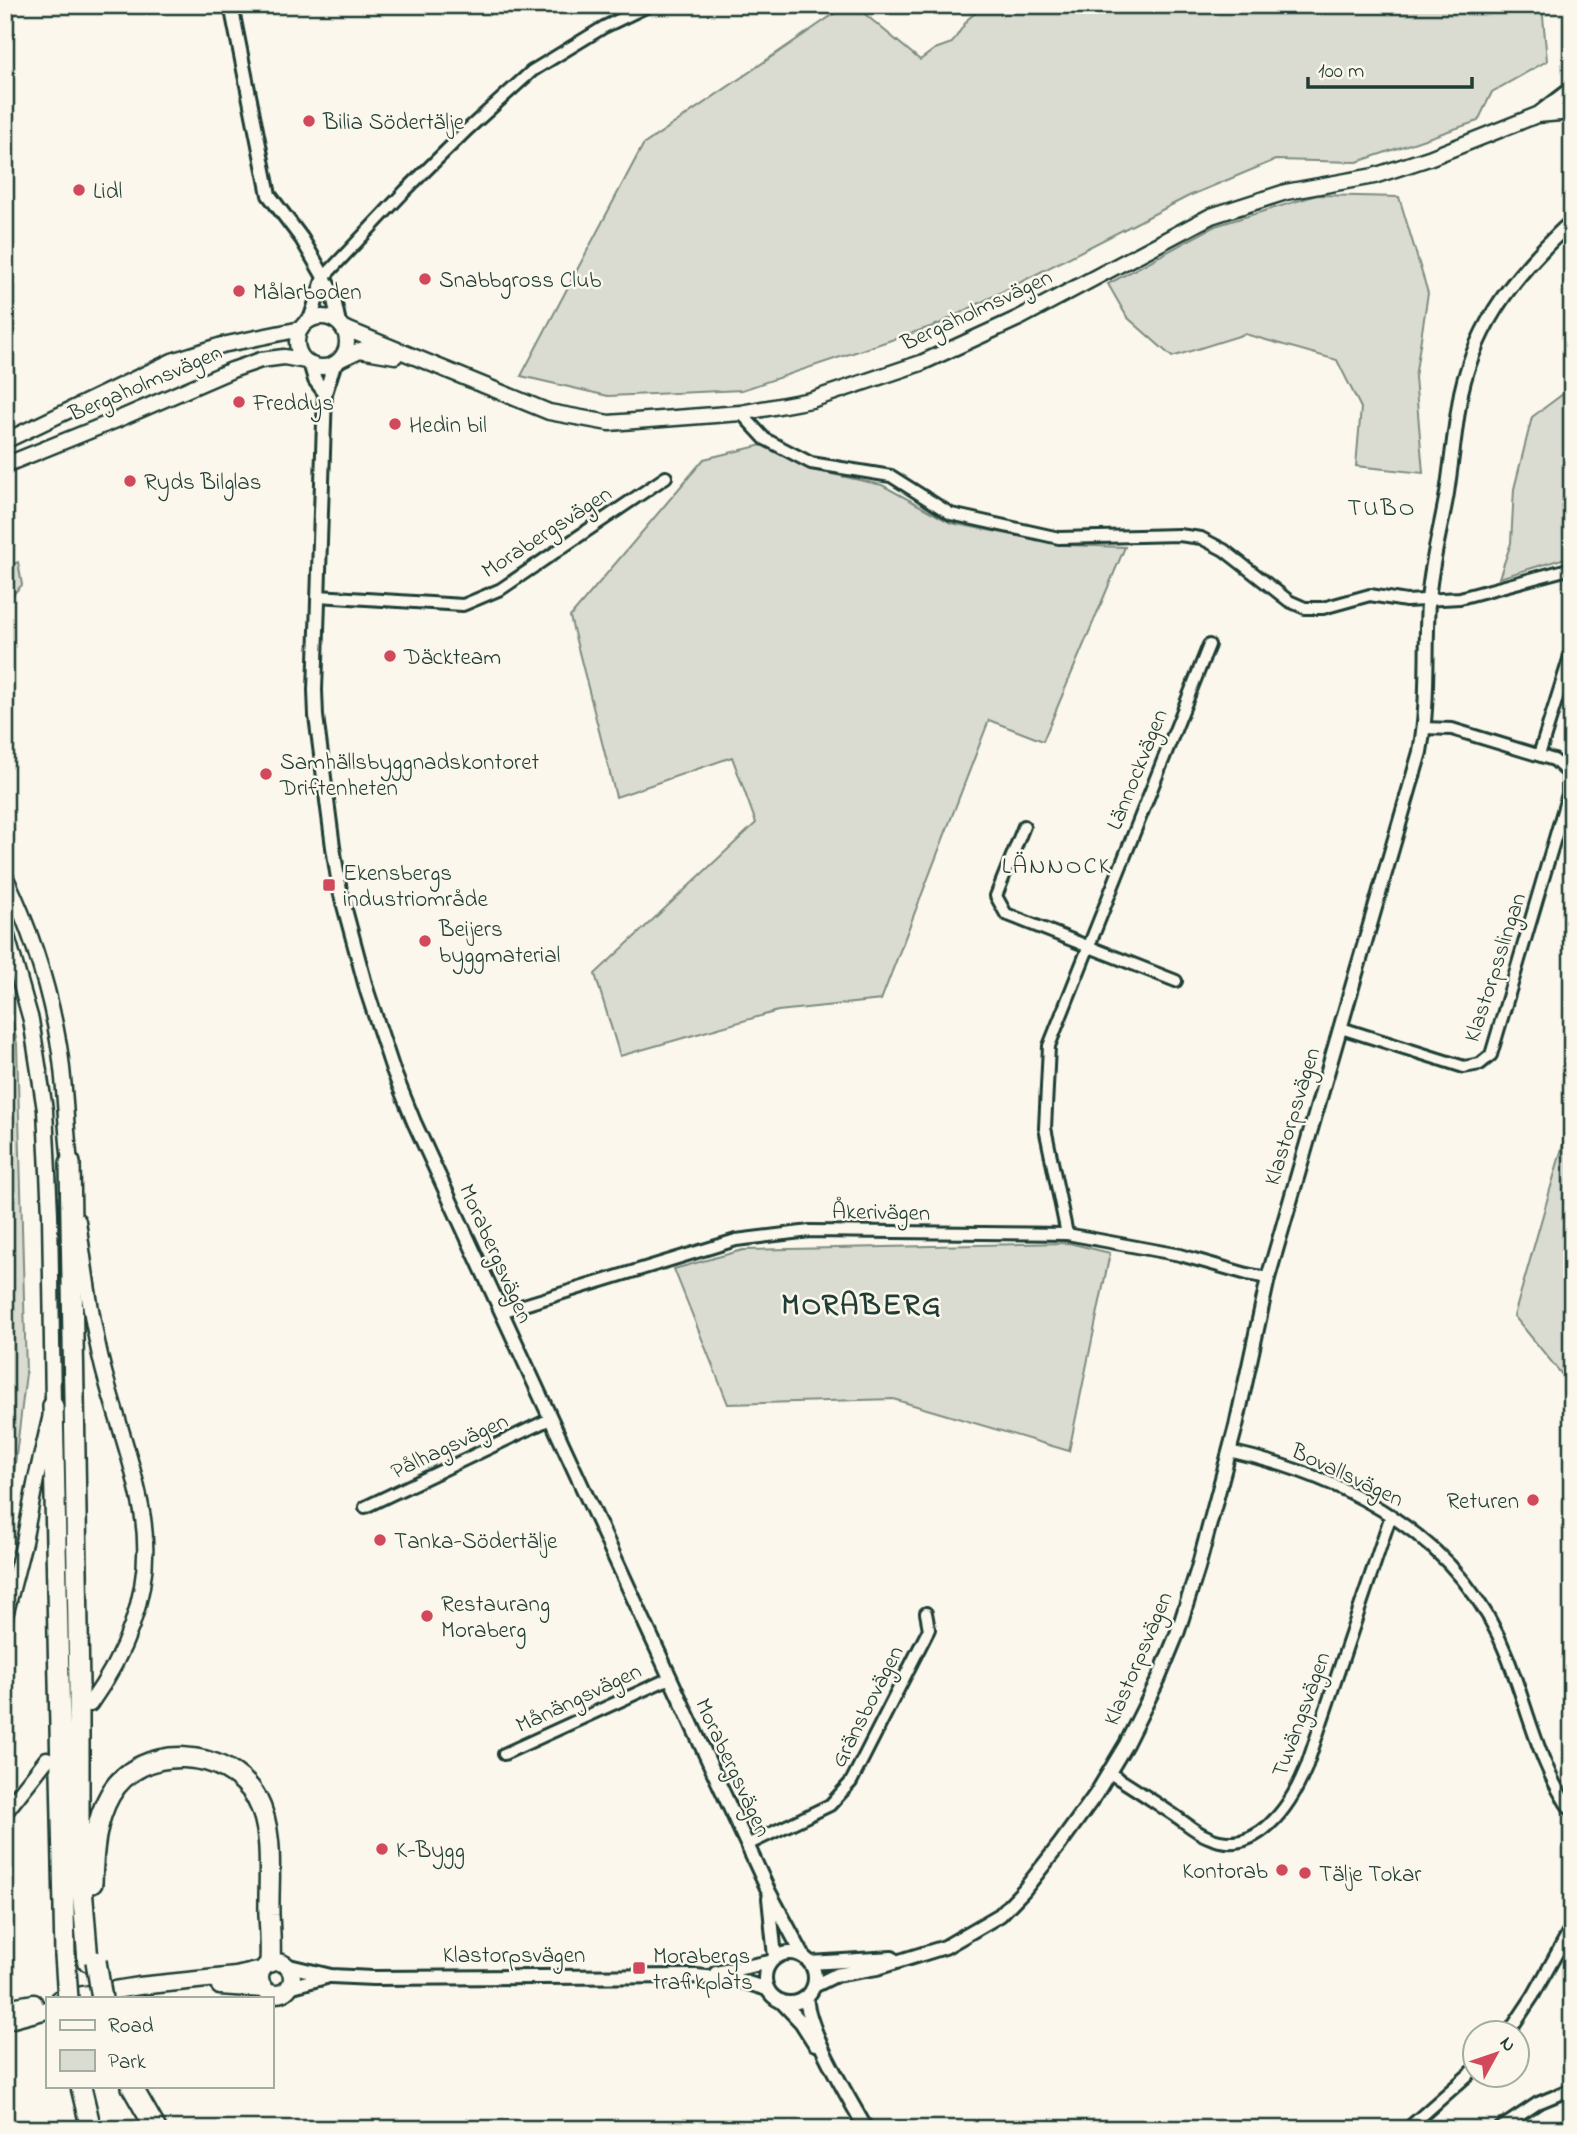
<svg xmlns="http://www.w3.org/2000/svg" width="1577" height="2134" font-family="'Indie Flower',sans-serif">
<rect width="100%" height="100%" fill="#fbf7ec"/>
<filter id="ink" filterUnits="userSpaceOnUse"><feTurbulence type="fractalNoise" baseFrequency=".0143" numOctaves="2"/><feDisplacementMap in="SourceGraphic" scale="14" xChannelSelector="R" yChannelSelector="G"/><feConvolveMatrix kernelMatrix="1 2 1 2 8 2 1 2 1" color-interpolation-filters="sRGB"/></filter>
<g filter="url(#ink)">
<path fill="#dbdcd1" stroke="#7d8c82" stroke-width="2" d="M847 5H854L920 60 935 49 952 43 968 19 985 5H1542L1547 61 1492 92 1478 121 1357 162 1275 160 1189 196 939 324 742 390 608 396 521 376 643 145Z
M1317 195 1399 197 1428 293 1415 377 1423 473 1356 466 1361 408 1337 360 1245 334 1172 357 1127 317 1108 284 1215 226Z
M1572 392V556L1499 578 1511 543 1514 489 1532 417 1563 394Z
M762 445 813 470 882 485 951 523 1064 545 1125 547 1043 741 989 720 881 1000 778 1011 620 1056 595 974 756 823 732 757 616 797 570 617 704 459Z
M18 562 22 585 5 603V567Z
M5 979 17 1044 26 1373 5 1547Z
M1572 1113V1387L1514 1316Z
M1069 1243 1110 1253 1069 1451 893 1399 728 1404 674 1269 743 1250Z"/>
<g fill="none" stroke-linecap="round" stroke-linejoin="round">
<g stroke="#1f3d34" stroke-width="16">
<path id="minor" d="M324 277 406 190 468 129 532 71 604 27 650 5
M741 413 765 439 811 463 891 476 951 514 1059 538 1179 535 1201 538 1224 550 1289 601 1305 608H1323L1370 595 1406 601 1460 598 1572 568
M318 596 463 605 501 589 666 477
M1539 755 1572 650
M1024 826 996 896 1006 914 1176 981
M1341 1028 1464 1067 1480 1064 1491 1055 1568 794V773L1554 760 1452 729 1424 728
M1067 1234 1045 1128 1049 1046 1209 645
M501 1312 736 1240 810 1231 1067 1234 1180 1255 1247 1274 1268 1278
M1229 1451C1347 1477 1461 1537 1507 1656 1528 1708 1539 1767 1572 1812
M365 1507 550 1419
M504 1754 670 1678
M1109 1773C1132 1786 1154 1802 1177 1817 1187 1824 1197 1833 1208 1837 1256 1859 1291 1805 1306 1768L1391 1515
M747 1845 830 1805 851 1782 929 1629 926 1613
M1509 2032 1533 1996 1572 1926
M1407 2129 1476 2068
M1499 2129 1538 2103 1572 2089"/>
</g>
<g stroke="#1f3d34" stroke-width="18">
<path id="tertiary" d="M231 5 269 195 302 239 324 277 333 295 339 323
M310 320 324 277
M334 365 325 393 315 690 316 716 333 847 340 891 367 991 393 1070 414 1122 768 1890 804 1957
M311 366 315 380 325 393
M769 1898 775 1957
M765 1978a25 25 0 1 1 50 0a25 25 0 1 1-50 0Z
M810 1963 892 1958
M285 1965 331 1976 373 1978 696 1976 738 1980 767 1989
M716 1973 770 1962
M814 1986 836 1975 877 1968 945 1947 1000 1915 1024 1890 1060 1844 1096 1794 1126 1744 1158 1680 1177 1634 1198 1568 1236 1426 1268 1278 1420 752C1429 702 1425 653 1428 603 1430 566 1441 529 1447 493 1452 460 1455 426 1461 393 1477 320 1519 270 1572 221
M289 1987 326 1977
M806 1998C810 2036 847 2094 866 2129
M781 2001 801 2022 815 2044"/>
</g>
<g stroke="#1f3d34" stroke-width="19">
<path id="secondary" d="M1539 114 1572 89
M297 342a25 25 0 1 1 50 0a25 25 0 1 1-50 0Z
M344 328 549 412 609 423 741 413 811 400 921 363 1019 318 1211 216 1286 192 1374 176 1429 158 1537 115 1572 112
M341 359 360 350 395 356
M5 441 172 361 222 345 301 329
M5 465 114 421 232 370 261 360 284 357 306 361
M5 876C31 930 49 986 59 1046 66 1087 65 1128 71 1170
M5 929 31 1020 45 1110 50 1214 53 1406 36 1479 24 1542 5 1616
M78 1221C85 1270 91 1320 103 1368 116 1418 135 1467 143 1518 153 1586 129 1649 90 1704
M5 1812 47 1759"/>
</g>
<g stroke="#1f3d34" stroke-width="21">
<path id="primary" d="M260 1978a16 16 0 1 1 32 0a16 16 0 1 1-32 0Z
M220 1986 263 1989
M59 1999 139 1986 236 1976 262 1970
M5 2008 34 2003
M5 2021 47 2010"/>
</g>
<g stroke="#1f3d34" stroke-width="24">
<path id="motorway" d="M70 1163 79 1687V1851L88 1961
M53 1406 65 1955
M92 1883C93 1853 95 1821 110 1795 140 1742 229 1747 257 1799 275 1833 268 1878 269 1915 270 1931 271 1946 270 1962
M81 2087 91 2129
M132 2087 156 2129"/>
</g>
<use href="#minor" stroke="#fbf7ec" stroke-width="10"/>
<use href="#tertiary" stroke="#fbf7ec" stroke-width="12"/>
<use href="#secondary" stroke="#fbf7ec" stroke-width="14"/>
<use href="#primary" stroke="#fbf7ec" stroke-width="16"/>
<use href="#motorway" stroke="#fbf7ec" stroke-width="19"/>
<g stroke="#1f3d34" stroke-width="24" stroke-linecap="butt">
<path id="motorway-bridge" d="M65 1955 68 1999
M96 1961 102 1999"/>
</g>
<use href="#motorway-bridge" stroke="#fbf7ec" stroke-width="19"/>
</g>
</g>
<g fill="#d1495b" stroke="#fbf7ec" stroke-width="2.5">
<circle cx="309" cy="121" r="7"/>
<circle cx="79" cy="190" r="7"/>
<circle cx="425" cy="279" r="7"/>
<circle cx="239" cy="291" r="7"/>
<circle cx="239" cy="402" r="7"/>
<circle cx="395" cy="424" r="7"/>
<circle cx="130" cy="481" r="7"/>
<circle cx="390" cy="656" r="7"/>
<circle cx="266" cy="774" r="7"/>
<rect x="322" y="878" width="14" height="14" rx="3.5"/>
<circle cx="425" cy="941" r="7"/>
<circle cx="1533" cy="1500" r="7"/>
<circle cx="380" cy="1540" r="7"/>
<circle cx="427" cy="1616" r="7"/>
<circle cx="382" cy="1849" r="7"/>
<circle cx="1282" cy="1870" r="7"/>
<circle cx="1305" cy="1873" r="7"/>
<rect x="632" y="1961" width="14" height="14" rx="3.5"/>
</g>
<g text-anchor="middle" stroke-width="5" stroke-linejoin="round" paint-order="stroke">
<g font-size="23" fill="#1f3d34" stroke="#fbf7ec" text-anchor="start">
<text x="323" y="129">Bilia Södertälje</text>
<text x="93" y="198">Lidl</text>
<text x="439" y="287">Snabbgross Club</text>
<text x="253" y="299">Målarboden</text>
<text x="253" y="410">Freddys</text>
<text x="409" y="432">Hedin bil</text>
<text x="144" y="489">Ryds Bilglas</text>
<text x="404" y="664">Däckteam</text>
<text x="280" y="769">Samhällsbyggnadskontoret<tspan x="280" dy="26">Driftenheten</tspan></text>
<text x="343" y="880">Ekensbergs<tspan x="343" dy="26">industriområde</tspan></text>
<text x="439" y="936">Beijers<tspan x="439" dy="26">byggmaterial</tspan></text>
<text x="1519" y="1508" text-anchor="end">Returen</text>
<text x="394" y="1548">Tanka-Södertälje</text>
<text x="441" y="1611">Restaurang<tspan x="441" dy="26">Moraberg</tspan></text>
<text x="396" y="1857">K-Bygg</text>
<text x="1268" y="1878" text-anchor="end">Kontorab</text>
<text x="1319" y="1881">Tälje Tokar</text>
<text x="653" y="1963">Morabergs<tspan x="653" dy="26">trafikplats</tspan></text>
</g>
<g font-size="23" fill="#1f3d34" stroke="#fbf7ec">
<text transform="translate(976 309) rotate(-25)" y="8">Bergaholmsvägen</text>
<text transform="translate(145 382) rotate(-23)" y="8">Bergaholmsvägen</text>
<text transform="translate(546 531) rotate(-33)" y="8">Morabergsvägen</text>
<text transform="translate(1136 769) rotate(-68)" y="8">Lännockvägen</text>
<text transform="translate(1494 967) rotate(-72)" y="8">Klastorpsslingan</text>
<text transform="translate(1291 1116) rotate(-73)" y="8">Klastorpsvägen</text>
<text transform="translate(881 1211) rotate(1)" y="8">Åkerivägen</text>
<text transform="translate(497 1253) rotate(66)" y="8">Morabergsvägen</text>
<text transform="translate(449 1445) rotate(-25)" y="8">Pålhagsvägen</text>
<text transform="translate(1348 1474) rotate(25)" y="8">Bovallsvägen</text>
<text transform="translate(1137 1658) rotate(-67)" y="8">Klastorpsvägen</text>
<text transform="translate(578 1697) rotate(-25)" y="8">Månängsvägen</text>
<text transform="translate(866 1706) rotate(-63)" y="8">Gränsbovägen</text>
<text transform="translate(1300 1714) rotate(-70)" y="8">Tuvängsvägen</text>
<text transform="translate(734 1767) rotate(65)" y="8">Morabergsvägen</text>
<text x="514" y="1962">Klastorpsvägen</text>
</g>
<g font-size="24" letter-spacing="2" fill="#1f3d34" stroke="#fbf7ec">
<text x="1382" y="515">TUBO</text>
<text x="1057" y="873">LÄNNOCK</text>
</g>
<g font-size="30" font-weight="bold" letter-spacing="2" fill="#1f3d34" stroke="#fbf7ec">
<text x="862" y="1314">MORABERG</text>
</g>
</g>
<rect width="1577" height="2134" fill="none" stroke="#fbf7ec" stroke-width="28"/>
<rect x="14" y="14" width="1549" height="2106" fill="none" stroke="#1f3d34" stroke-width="2.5" filter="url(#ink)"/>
<rect x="46" y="1997" width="228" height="91" fill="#fbf7ec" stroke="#a3ada2" stroke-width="2"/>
<rect x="60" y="2020" width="35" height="10" fill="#fbf7ec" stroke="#a3ada2" stroke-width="2"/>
<text x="108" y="2032" font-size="21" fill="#1f3d34">Road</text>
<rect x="60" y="2050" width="35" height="21" fill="#dbdcd1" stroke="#a3ada2" stroke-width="2"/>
<text x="108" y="2068" font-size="21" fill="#1f3d34">Park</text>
<g transform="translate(1496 2054) rotate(50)"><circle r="33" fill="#fbf7ec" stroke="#a3ada2" stroke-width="2"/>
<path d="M0-5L12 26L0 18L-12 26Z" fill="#d1495b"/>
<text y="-10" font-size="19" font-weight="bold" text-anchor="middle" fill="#1f3d34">N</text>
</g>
<path d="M1308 77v10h164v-10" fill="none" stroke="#1f3d34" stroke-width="3.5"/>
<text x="1318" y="77" font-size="21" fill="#1f3d34" stroke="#fbf7ec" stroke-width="5" paint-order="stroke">100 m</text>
</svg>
